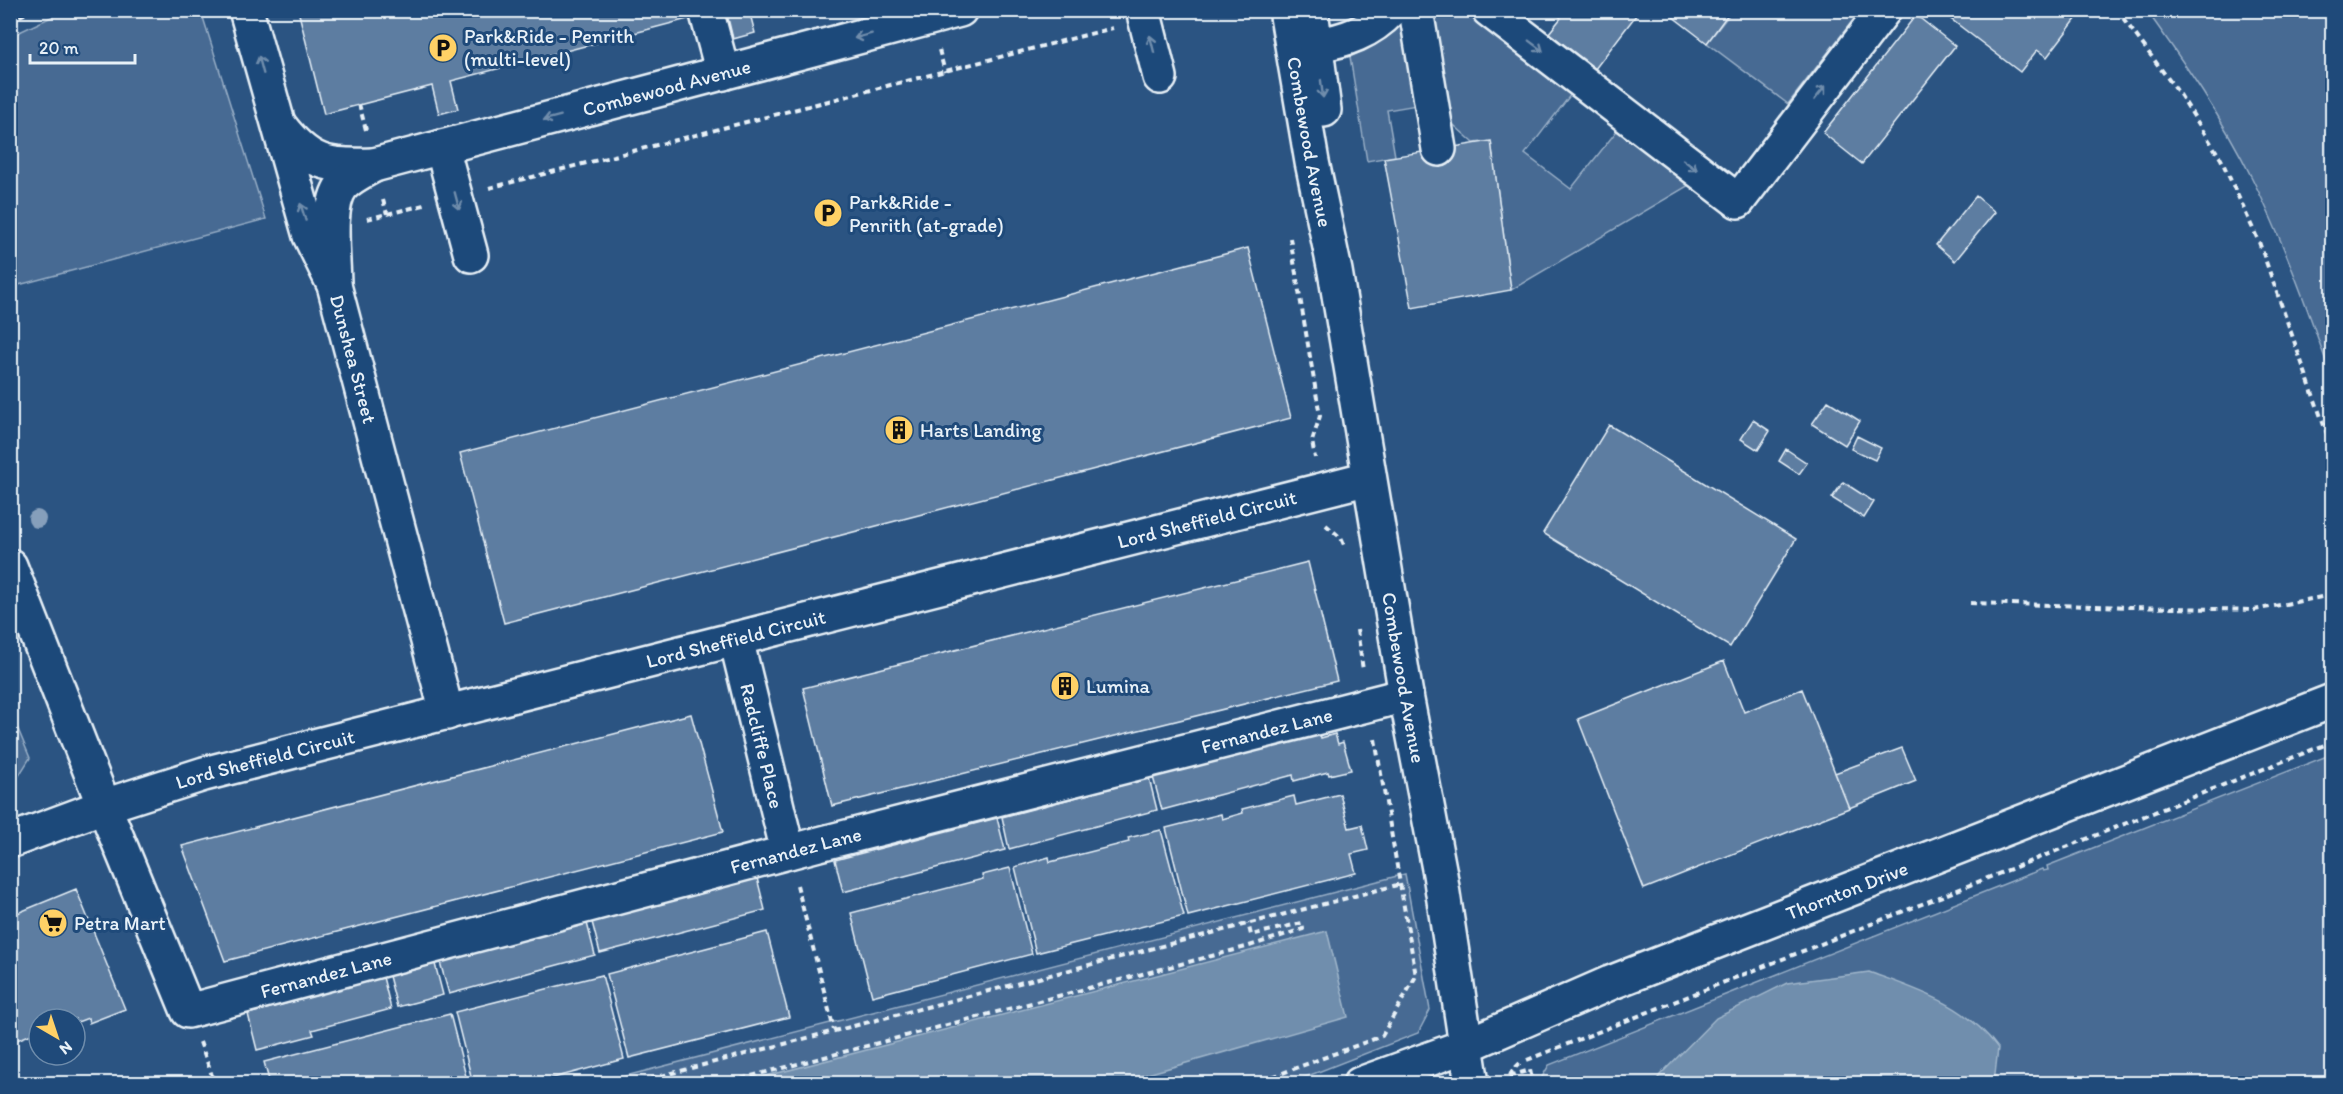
<svg xmlns="http://www.w3.org/2000/svg" width="2343" height="1094" font-family="Itim,sans-serif">
<rect width="100%" height="100%" fill="#2b5482"/>
<filter id="ink" filterUnits="userSpaceOnUse"><feTurbulence type="fractalNoise" baseFrequency=".0167" numOctaves="2"/><feDisplacementMap in="SourceGraphic" scale="12" xChannelSelector="R" yChannelSelector="G"/><feConvolveMatrix kernelMatrix="1 2 1 2 8 2 1 2 1" color-interpolation-filters="sRGB"/></filter>
<g filter="url(#ink)">
<path fill="#476b93" stroke="#98aec6" stroke-width="1.5" d="M64 11H201L266 219 11 287V36Z
M1429 11H1464L1572 93 1525 154 1571 189 1619 128 1691 184 1511 290 1491 141 1474 143 1446 118Z
M1732 11H1860L1788 104 1707 43Z
M2147 11H2332V378C2308 310 2284 242 2252 178 2223 119 2185 64 2147 11Z
M1403 18 1417 105 1387 110 1395 156 1367 161 1350 57C1372 47 1387 36 1403 18Z
M10 710 30 758 15 782 11 784Z
M2332 754V1083L1538 1084 1549 1065 2042 869 2043 871 2048 870 2047 866Z
M1405 874 1430 1010 1418 1033 1290 1083 595 1084Z"/>
<path fill="#708ead" stroke="#a0b6cb" stroke-width="1.5" d="M1327 931 1348 1017 1116 1083H739Z
M1869 972C1918 990 1966 1004 1998 1048L1994 1083H1655L1660 1075 1716 1018 1787 983Z"/>
<path fill="#5d7da1" stroke="#e8f1f8" stroke-width="1.5" d="M298 10H722L451 81 458 109 439 114 432 86 324 114Z
M726 10H749L755 33 733 39Z
M1551 10H1640L1595 69 1549 33 1561 18Z
M1664 10H1731L1707 43Z
M1939 10H2083L2047 57 2037 50 2020 72Z
M1916 15 1955 46 1862 164 1823 133Z
M1491 141 1511 290 1412 308 1384 158Z
M1976 196 1995 212 1955 261 1936 245Z
M1248 248 1291 418 504 623 460 453Z
M1828 401 1860 421 1845 445 1812 424Z
M1753 420 1770 431 1758 450 1741 439Z
M1609 425 1796 539 1730 647 1543 533Z
M1857 436 1881 448 1875 460 1851 449Z
M1786 449 1807 463 1799 474 1779 461Z
M1843 482 1874 502 1864 518 1832 498Z
M1308 562 1337 681 832 806 803 688Z
M1724 661 1744 712 1802 689 1849 808 1644 889 1578 719Z
M691 714 723 832 225 961 182 846Z
M1320 733 1321 738 1335 734 1338 744 1343 742 1351 770 1329 775 1328 772 1294 781 1293 775 1162 810 1153 777Z
M1902 748 1916 781 1849 808 1835 773Z
M1149 778 1157 810 1009 849 1002 817Z
M1340 794 1349 828 1362 825 1368 850 1351 854 1356 873 1188 916 1166 828 1221 814 1222 819 1243 813 1242 809 1294 796 1296 805Z
M997 818 1005 850 843 892 835 860Z
M1161 830 1184 916 1036 953 1015 867 1049 857 1050 862 1129 842 1128 838Z
M1010 868 1032 954 872 996 851 913 983 879 982 875Z
M757 878 765 910 600 953 592 922Z
M76 889 125 1009 89 1023 88 1018 75 1023V1019H39V1031L10 1043V916Z
M587 923 595 955 449 994 440 962Z
M767 932 789 1017 629 1058 607 974Z
M435 964 443 995 397 1007 389 976Z
M602 975 624 1059 531 1084H473L455 1012Z
M383 977 391 1009 312 1030 314 1035 257 1050 248 1014Z
M450 1014 468 1084H270L264 1062Z"/>
<g fill="none" stroke-linecap="round" stroke-linejoin="round">
<g stroke="#e8f1f8" stroke-width="38">
<g id="minor">
<path id="s1" d="M246 10 310 236 334 285 447 713"/>
<path d="M1143 10 1160 77"/>
<path id="s2" d="M1286 10 1312 162 1335 271 1406 695 1440 874 1472 1084"/>
<path d="M1311 10 1324 110"/>
<path d="M1416 10 1439 149"/>
<path d="M1489 10 1738 201 1884 10"/>
<path d="M707 14 723 73"/>
<path d="M1316 45C1345 41 1370 32 1391 10"/>
<path d="M280 126C310 165 327 166 374 165"/>
<path d="M442 147 471 255"/>
<path id="s3" d="M334 285C334 259 326 206 342 186 350 177 363 171 374 165L960 10"/>
<path id="s4" d="M10 566 104 806 188 1011 819 844 1406 695"/>
<path id="s5" d="M736 639 788 852"/>
<path id="s6" d="M10 841 104 806 204 774 1369 478"/>
<path id="s7" d="M1360 1084 1465 1046 1610 983 2332 701"/>
</g>
</g>
<path stroke="#e8f1f8" stroke-width="4" stroke-dasharray="6 4.5" stroke-linecap="butt" d="M2117 10 2181 96 2221 159 2259 242 2332 448
M10 21 32 10
M939 50 945 72
M359 104 366 130
M489 188 1113 28
M383 200 387 214
M367 219 424 205
M1290 238 1320 416 1312 441 1315 458
M1326 525 1341 538 1344 545
M1970 603 2254 610 2332 595
M1357 630 1363 670
M797 885 834 1030
M200 1042 215 1084
M1527 1060 2332 742
M1510 1076 1512 1071 1520 1063
M1510 1076 1530 1070 1533 1084
M630 1084 1401 884
M721 1084 1246 947 1303 929 1302 923 1251 935 1248 923
M1253 1084 1382 1036 1416 976 1375 739"/>
<use href="#minor" stroke="#1f4a7a" stroke-width="33"/>
</g>
<circle fill="#869fbb" cx="37" cy="519" r="9"/>
<defs><path id="oneway-shaft" d="M-6 0H5M1.5-3L5.5 0L1.5 3" fill="none" stroke-width="1.6" stroke-linecap="round" stroke-linejoin="round" transform="scale(1.5)"/></defs>
<g stroke="#6f8dac">
<use href="#oneway-shaft" transform="translate(863 36) rotate(165)"/>
<use href="#oneway-shaft" transform="translate(1152 44) rotate(-104)"/>
<use href="#oneway-shaft" transform="translate(1536 46) rotate(37)"/>
<use href="#oneway-shaft" transform="translate(261 65) rotate(-105)"/>
<use href="#oneway-shaft" transform="translate(1322 89) rotate(83)"/>
<use href="#oneway-shaft" transform="translate(1820 93) rotate(-52)"/>
<use href="#oneway-shaft" transform="translate(552 118) rotate(165)"/>
<use href="#oneway-shaft" transform="translate(1690 165) rotate(37)"/>
<use href="#oneway-shaft" transform="translate(457 201) rotate(75)"/>
<use href="#oneway-shaft" transform="translate(303 212) rotate(-107)"/>
</g>
</g>
<defs>
<g id="parking-disc" transform="scale(1.5)"><circle r="9.5" fill="#ffd166" stroke="#1f4a7a"/><path d="M-3.5-5.5H1a3.5 3.5 0 0 1 0 7H-1V5.5H-3.5ZM-1-3.4V-.6H.8a1.4 1.4 0 0 0 0-2.8Z" fill="#111"/></g>
<g id="building-disc" transform="scale(1.5)"><circle r="9.5" fill="#ffd166" stroke="#1f4a7a"/><path d="M-4-6H4V6H1V3H-1V6H-4ZM-2.5-4.3h1.7v1.8h-1.7ZM.8-4.3h1.7v1.8H.8ZM-2.5-1h1.7V.8h-1.7ZM.8-1h1.7V.8H.8Z" fill="#111"/></g>
<g id="supermarket-disc" transform="scale(1.5)"><circle r="9.5" fill="#ffd166" stroke="#1f4a7a"/><path d="M-6-5.5h2.5l.6 2H6L4.5 2H-2.5L-4.4-4H-6ZM-1.5 3.2a1.3 1.3 0 1 0 .1 0ZM3 3.2a1.3 1.3 0 1 0 .1 0Z" fill="#111"/></g>
</defs>
<g fill-rule="evenodd">
<use href="#parking-disc" x="443" y="48"/>
<use href="#parking-disc" x="828" y="213"/>
<use href="#building-disc" x="899" y="430"/>
<use href="#building-disc" x="1065" y="686"/>
<use href="#supermarket-disc" x="53" y="923"/>
</g>
<g text-anchor="middle" stroke-width="6" stroke-linejoin="round" paint-order="stroke">
<g font-size="20" fill="#e8f1f8" stroke="#1f4a7a" text-anchor="start">
<text x="464" y="43">Park&amp;Ride - Penrith<tspan x="464" dy="23">(multi-level)</tspan></text>
<text x="849" y="209">Park&amp;Ride -<tspan x="849" dy="23">Penrith (at-grade)</tspan></text>
<text x="920" y="437">Harts Landing</text>
<text x="1086" y="693">Lumina</text>
<text x="74" y="930">Petra Mart</text>
</g>
<g font-size="20" fill="#e8f1f8" stroke="#1f4a7a">
<text dy="7" stroke="none"><textPath href="#s3" startOffset="442">Combewood Avenue</textPath></text>
<text dy="7" stroke="none"><textPath href="#s2" startOffset="134">Combewood Avenue</textPath></text>
<text dy="7" stroke="none"><textPath href="#s1" startOffset="366">Dunshea Street</textPath></text>
<text dy="7" stroke="none"><textPath href="#s6" startOffset="1240">Lord Sheffield Circuit</textPath></text>
<text dy="7" stroke="none"><textPath href="#s6" startOffset="754">Lord Sheffield Circuit</textPath></text>
<text dy="7" stroke="none"><textPath href="#s2" startOffset="678">Combewood Avenue</textPath></text>
<text dy="7" stroke="none"><textPath href="#s4" startOffset="1594">Fernandez Lane</textPath></text>
<text dy="7" stroke="none"><textPath href="#s5" startOffset="110">Radcliffe Place</textPath></text>
<text dy="7" stroke="none"><textPath href="#s6" startOffset="268">Lord Sheffield Circuit</textPath></text>
<text dy="7" stroke="none"><textPath href="#s4" startOffset="1108">Fernandez Lane</textPath></text>
<text dy="7" stroke="none"><textPath href="#s7" startOffset="524">Thornton Drive</textPath></text>
<text dy="7" stroke="none"><textPath href="#s4" startOffset="622">Fernandez Lane</textPath></text>
</g>
</g>
<rect width="2343" height="1094" fill="none" stroke="#1f4a7a" stroke-width="36"/>
<rect x="18" y="18" width="2307" height="1058" fill="none" stroke="#e8f1f8" stroke-width="2" filter="url(#ink)"/>
<g transform="translate(57 1037) rotate(141)"><circle r="28" fill="#1f4a7a" stroke="#6f8dac" stroke-width="1.5"/>
<path d="M0-4.5L10 22L0 15L-10 22Z" fill="#ffd166"/>
<text y="-9" font-size="16" font-weight="bold" text-anchor="middle" fill="#e8f1f8">N</text>
</g>
<path d="M30 54v9h105v-9" fill="none" stroke="#e8f1f8" stroke-width="3"/>
<text x="39" y="54" font-size="18" fill="#e8f1f8" stroke="#1f4a7a" stroke-width="4.5" paint-order="stroke">20 m</text>
</svg>
